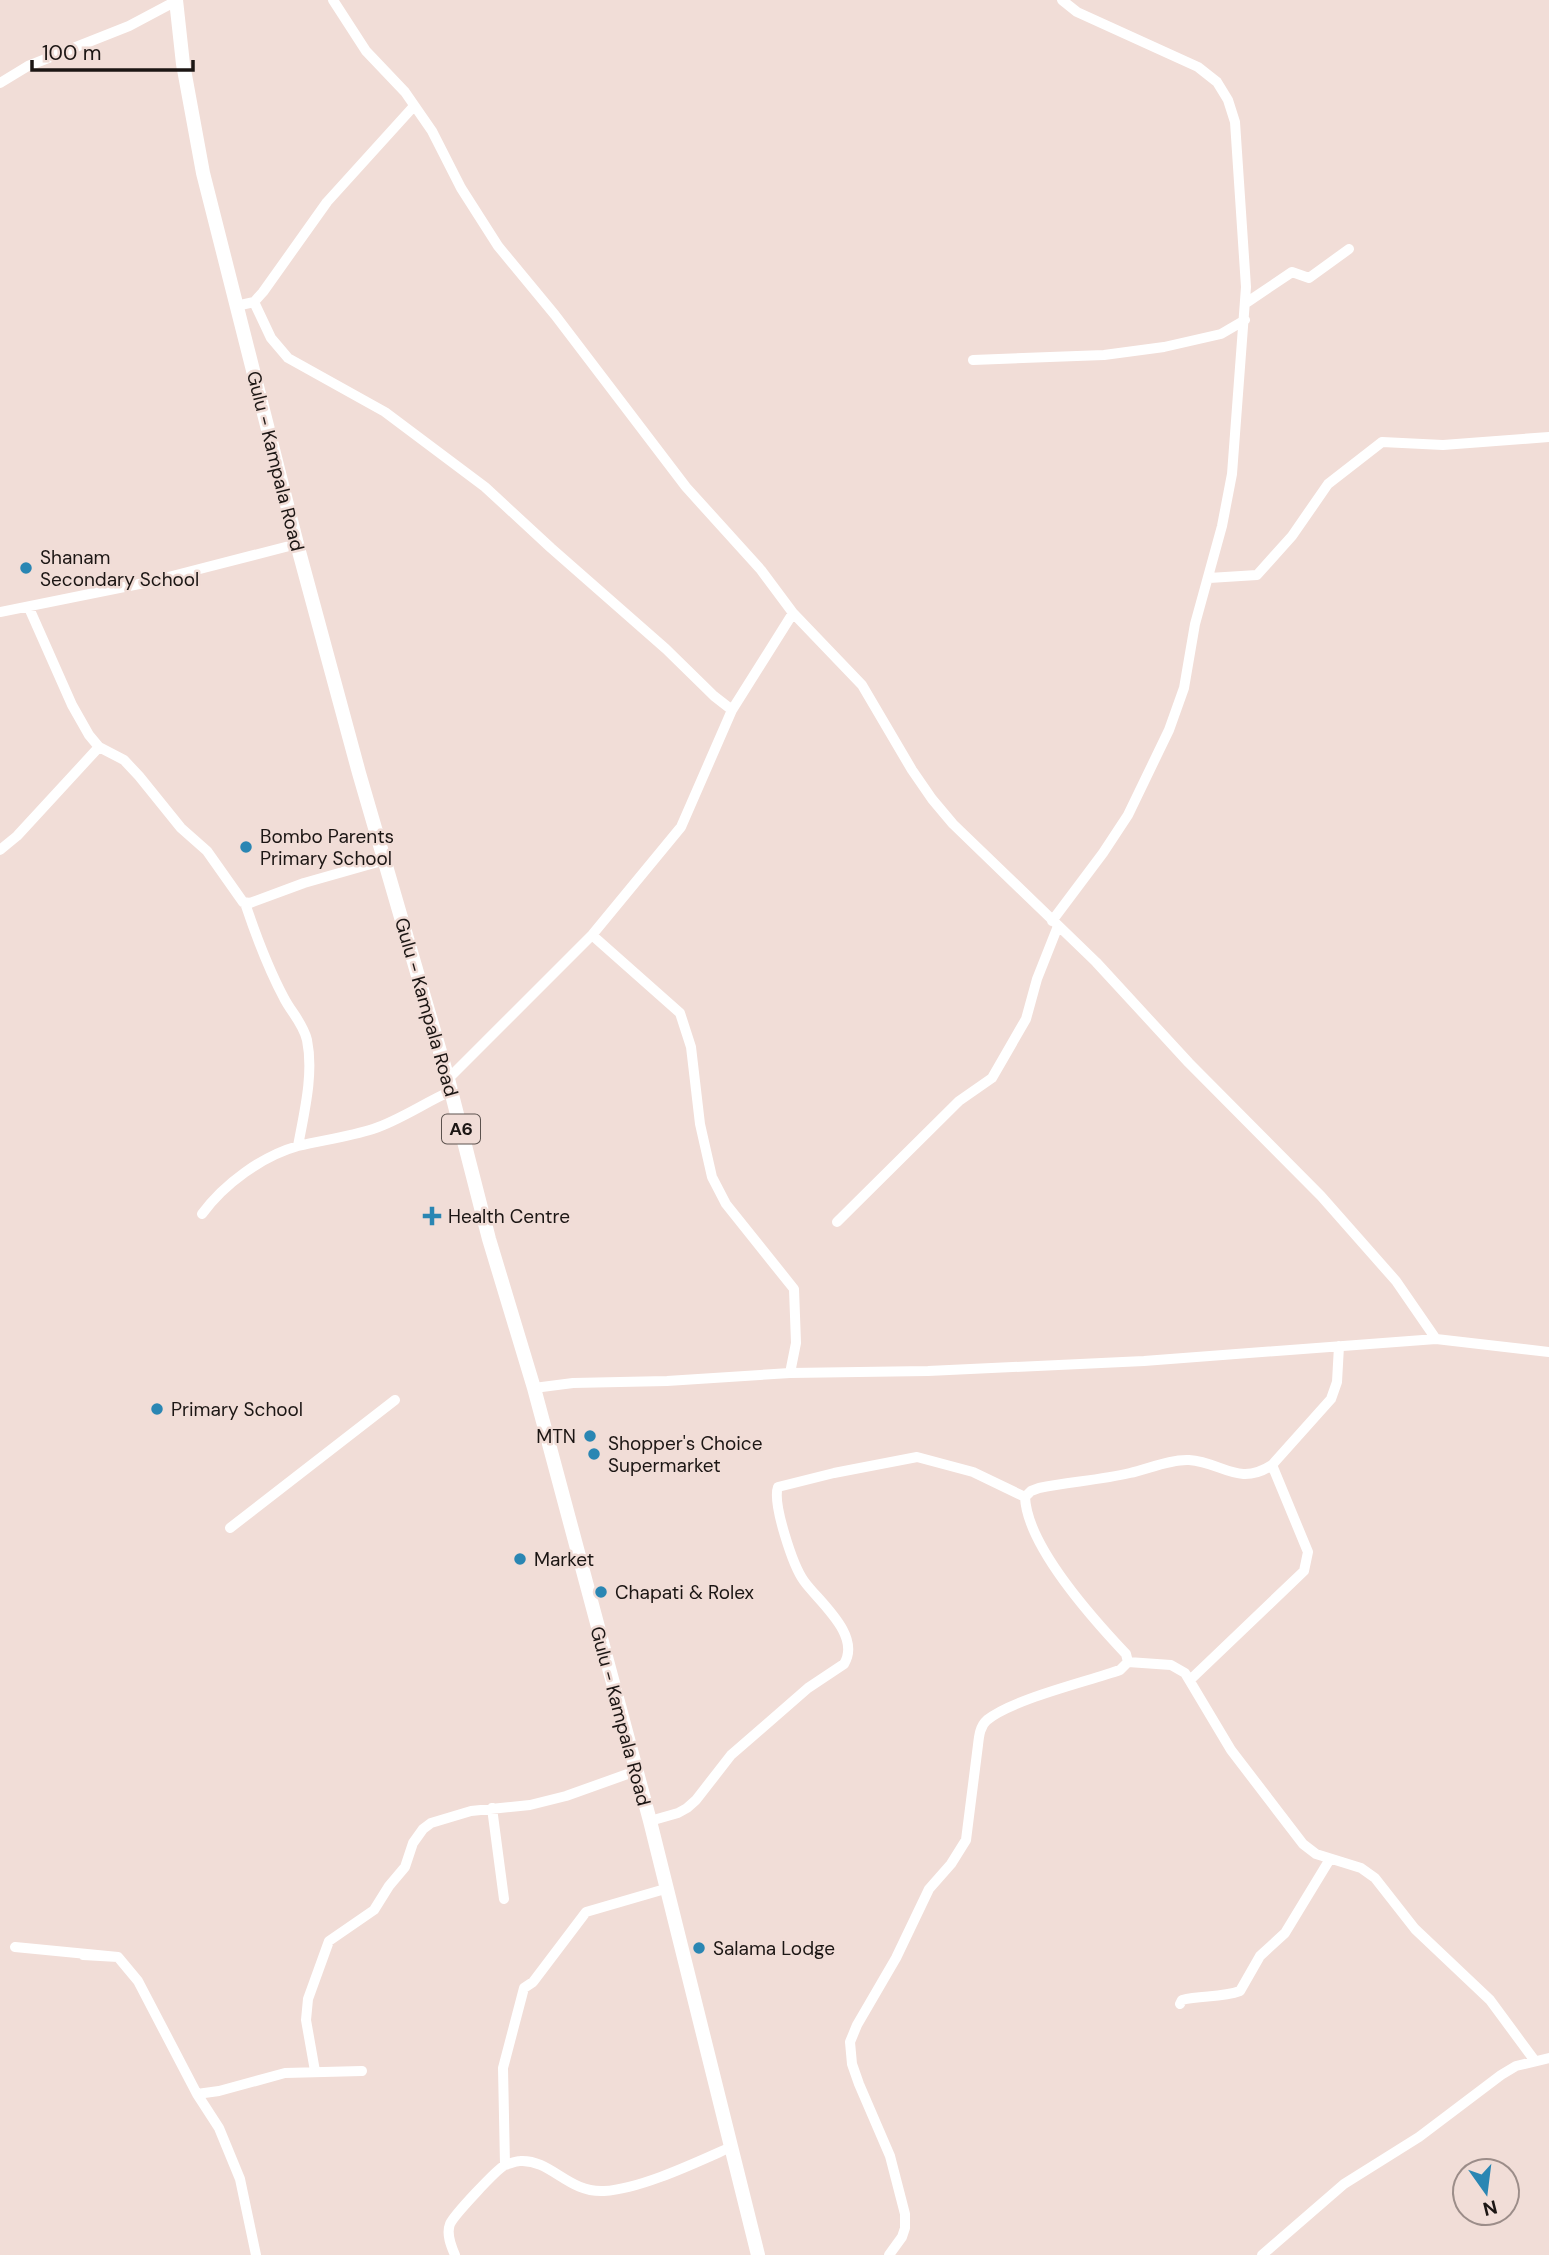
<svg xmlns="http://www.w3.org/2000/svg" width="1549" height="2255" font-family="'DM Sans',sans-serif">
<rect width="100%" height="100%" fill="#f1ddd7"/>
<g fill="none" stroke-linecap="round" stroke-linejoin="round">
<path stroke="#fff" stroke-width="10" d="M333 0 366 51 405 92 432 131 461 188 498 246 555 315 686 487 761 570 793 613 862 685 912 770 932 799 953 824 1096 962 1189 1063 1321 1196 1396 1281 1436 1339
M0 83 28 66 129 26 176 1
M254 302 271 338 288 358 385 412 485 487 551 548 666 649 714 696 732 710
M1246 303 1292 272 1309 278 1349 249
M236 306 254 302 263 292 327 202 414 106
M973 360 1104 355 1164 347 1221 334 1245 320
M1209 578 1257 575 1292 536 1328 484 1382 442 1443 445 1549 437
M29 608 72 705 89 735 99 747 124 760 139 776 181 828 207 851 243 902 250 903 304 883 385 860
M0 612 149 582 297 544
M0 850 17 836 99 747
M245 903C256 936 268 968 284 998 291 1012 303 1023 307 1040 314 1074 304 1113 298 1146
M1052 921 1103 853 1128 815 1169 730 1184 688 1195 624 1222 526 1232 474 1246 287 1235 122 1228 100 1217 82 1198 67 1077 12 1062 0
M592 935 680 1013 691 1047 700 1124 712 1177 726 1204 794 1289 796 1343 790 1373
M448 1079 592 935 681 827 732 710 793 613
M202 1214C224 1184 262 1156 298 1146 323 1140 348 1137 373 1129 400 1120 424 1103 451 1091
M837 1222 959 1101 992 1078 1026 1019 1037 979 1058 926
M534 1388 573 1383 667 1381 790 1373 928 1371 1144 1361 1436 1339 1549 1352
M230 1528 395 1400
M1128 1662 1171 1665 1185 1673 1231 1750 1303 1844 1316 1854 1361 1868 1375 1878 1415 1929 1490 2000 1535 2061
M1190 1680 1304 1571 1308 1552 1272 1465
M492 1808 504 1899
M650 1821 678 1813 687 1808 696 1800 731 1755 808 1688 844 1664C862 1635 818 1601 804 1581 793 1566 772 1503 778 1487L834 1473 917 1457 973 1472 1025 1497
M15 1947 118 1957 83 1955
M118 1957 138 1981 197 2094 219 2128 240 2179 256 2255
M1180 2004 1182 2000C1201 1995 1221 1998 1240 1991L1260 1956 1285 1933 1330 1859
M315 2071 306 2020 308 1999 329 1941 374 1910 389 1886 405 1867 413 1843 423 1829 431 1823 471 1811 530 1805 566 1796 636 1771
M197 2094 219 2091 285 2073 362 2071
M505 2165 503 2068 524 1988 533 1982 586 1912 665 1889
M455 2255C451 2246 446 2234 450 2224 454 2215 496 2170 505 2165 509 2164 516 2161 520 2161 551 2159 568 2193 604 2191 641 2189 697 2162 731 2147
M889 2255 902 2237 905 2228V2214L890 2156 859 2084 852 2064 850 2042 857 2025 896 1958 929 1889 951 1864 966 1840 978 1745C979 1736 980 1726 987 1720 1013 1699 1086 1682 1120 1670L1128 1662 1126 1654C1092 1618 1027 1546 1025 1497L1031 1491 1039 1488C1069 1482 1100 1480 1130 1473 1148 1469 1171 1459 1189 1460 1222 1462 1238 1487 1272 1465L1331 1399 1337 1382 1339 1346
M1262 2255 1344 2184 1419 2137 1501 2075 1516 2066 1549 2058"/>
<path stroke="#fff" stroke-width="14" d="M176 0 183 64 203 173 297 544 359 773 448 1079 489 1239 534 1388 650 1821 758 2255"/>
</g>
<g fill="#2a86b3" stroke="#f1ddd7" stroke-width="2.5">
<circle cx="26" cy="568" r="7"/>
<circle cx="246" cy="847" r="7"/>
<path d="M428.5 1205.5h7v7h7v7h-7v7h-7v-7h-7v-7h7z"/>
<circle cx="157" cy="1409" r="7"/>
<circle cx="590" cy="1436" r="7"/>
<circle cx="594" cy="1454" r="7"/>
<circle cx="520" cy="1559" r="7"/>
<circle cx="601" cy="1592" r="7"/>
<circle cx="699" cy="1948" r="7"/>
</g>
<g text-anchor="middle" stroke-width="5" stroke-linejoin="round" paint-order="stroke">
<rect fill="#f1ddd7" stroke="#5c524e" stroke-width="2" x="442" y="1114.5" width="38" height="29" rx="5"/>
<g font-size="18" font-weight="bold" fill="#1c1614">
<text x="461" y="1135">A6</text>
</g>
<g font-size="19" fill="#1c1614" stroke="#f1ddd7">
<text transform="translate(276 461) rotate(76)" y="7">Gulu - Kampala Road</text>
<text transform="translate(427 1007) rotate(74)" y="7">Gulu - Kampala Road</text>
<text transform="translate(621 1716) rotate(75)" y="7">Gulu - Kampala Road</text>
</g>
<g font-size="19" fill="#1c1614" stroke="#f1ddd7" text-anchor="start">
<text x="40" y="564">Shanam<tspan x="40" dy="22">Secondary School</tspan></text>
<text x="260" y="843">Bombo Parents<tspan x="260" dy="22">Primary School</tspan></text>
<text x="448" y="1223">Health Centre</text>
<text x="171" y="1416">Primary School</text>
<text x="576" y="1443" text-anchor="end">MTN</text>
<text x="608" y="1450">Shopper's Choice<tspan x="608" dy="22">Supermarket</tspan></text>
<text x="534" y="1566">Market</text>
<text x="615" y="1599">Chapati &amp; Rolex</text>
<text x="713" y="1955">Salama Lodge</text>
</g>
</g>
<g transform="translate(1486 2192) rotate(166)"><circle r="33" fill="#f1ddd7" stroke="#9c8d89" stroke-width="2"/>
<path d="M0-5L12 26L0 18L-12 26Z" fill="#2a86b3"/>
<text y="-10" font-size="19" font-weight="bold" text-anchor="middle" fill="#1c1614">N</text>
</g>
<path d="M32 60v10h161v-10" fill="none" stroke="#1c1614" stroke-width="3.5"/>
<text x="42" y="60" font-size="21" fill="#1c1614" stroke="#f1ddd7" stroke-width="5" paint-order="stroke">100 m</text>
</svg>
